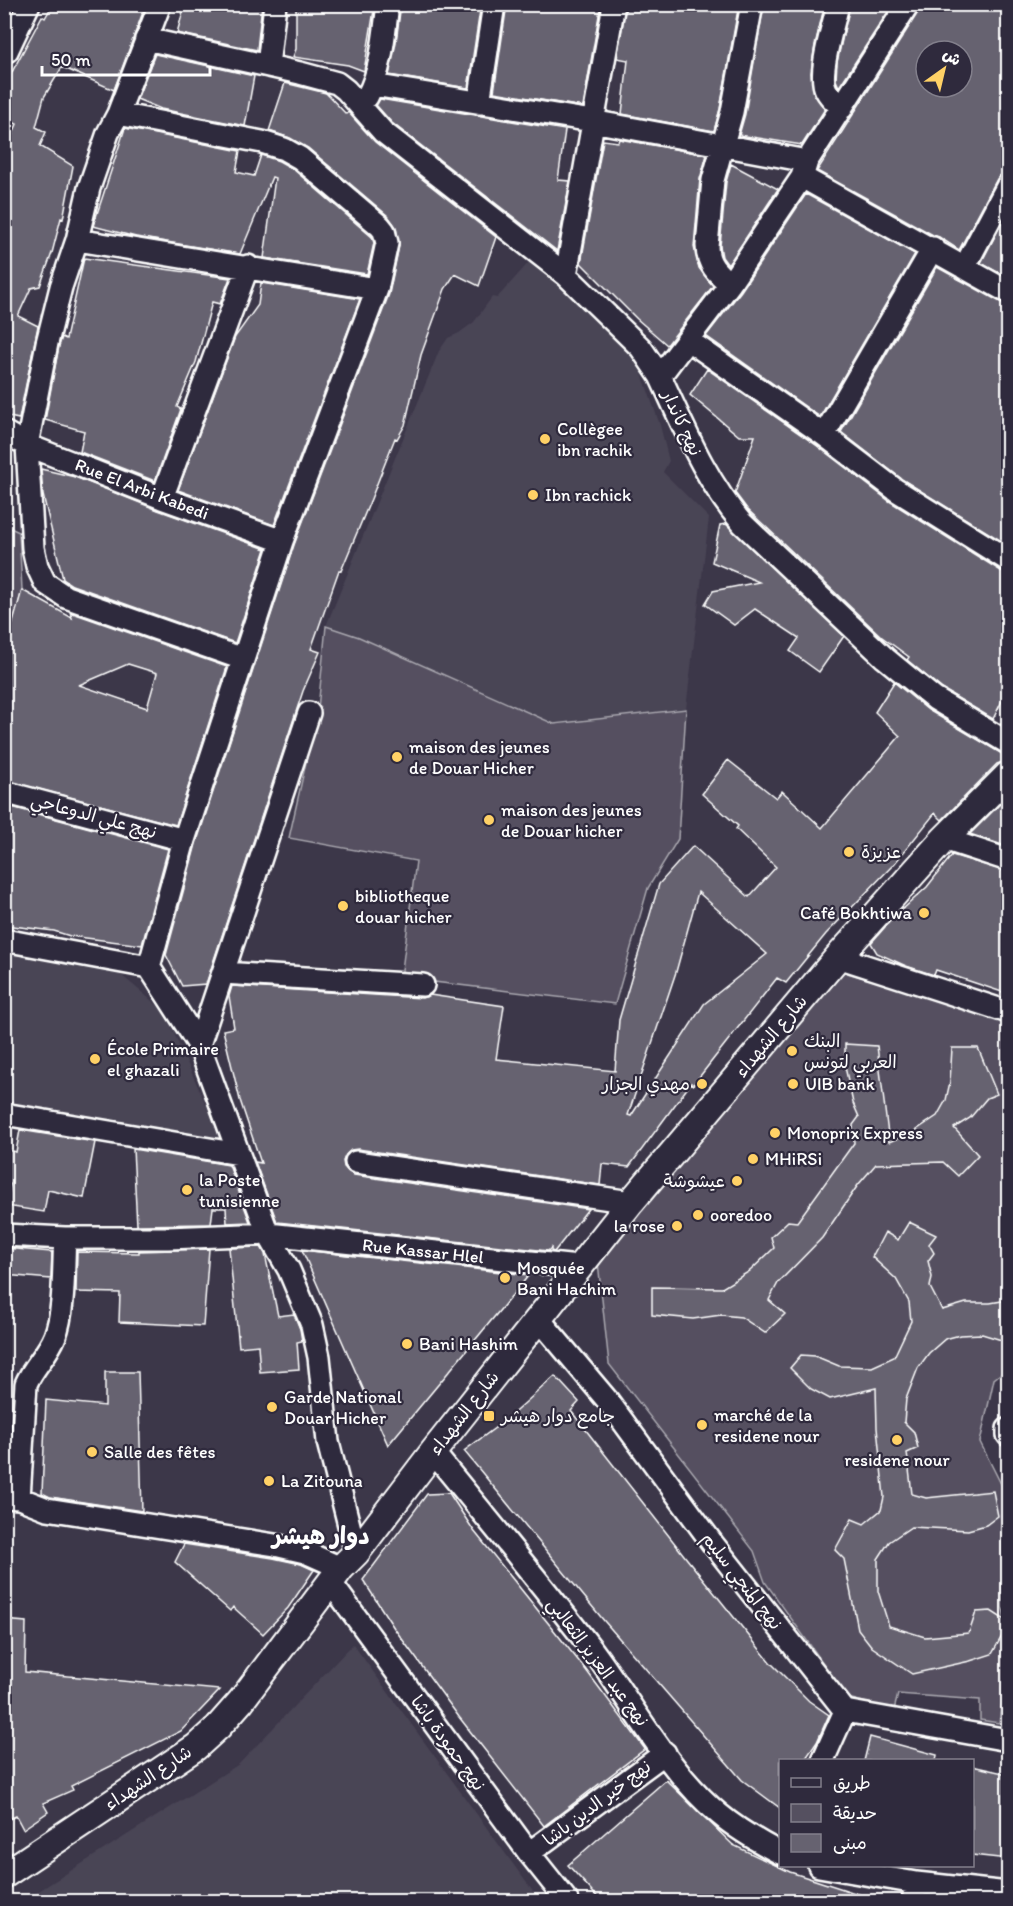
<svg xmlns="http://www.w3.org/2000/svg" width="1013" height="1906" font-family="Itim,'Playpen Sans Arabic',sans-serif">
<rect width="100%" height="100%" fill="#3c3749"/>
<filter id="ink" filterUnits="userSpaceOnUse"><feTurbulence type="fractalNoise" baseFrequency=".0167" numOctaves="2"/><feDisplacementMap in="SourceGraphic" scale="12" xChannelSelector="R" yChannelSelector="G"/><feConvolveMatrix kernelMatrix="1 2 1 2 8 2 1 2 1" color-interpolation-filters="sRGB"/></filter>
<g filter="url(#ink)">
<path fill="#494455" d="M532 259 634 351 660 425 669 461 663 472 709 518 686 709 554 724 359 637 326 626 439 351 448 338 459 333 474 322 492 297 497 298Z
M4 950 114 969 164 1011 225 1147 5 1106Z
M353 1644 540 1901H23L239 1764Z"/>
<path fill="#555060" stroke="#aaa8b0" stroke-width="1.5" d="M4 525 19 532 22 590 7 647 4 646Z
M326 626 359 637 554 724 686 709 678 839 648 888 615 1004 401 978 416 861 289 838 318 709Z
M837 970 1008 1020V1368L994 1379 980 1442 1002 1486V1607C1013 1631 1003 1695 999 1723L980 1720V1700L898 1694 894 1710 848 1698 765 1582 754 1551 609 1364 598 1262Z"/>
<path fill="#666270" stroke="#fff" stroke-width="1.5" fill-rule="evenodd" d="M53 4H146L114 90 62 67 44 97 36 127 46 132 40 146 73 166 63 219 61 218 52 253 40 286 31 288 18 316 38 326 19 419 4 416V154L17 124 4 118V87L42 16 45 18Z
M185 4H262L257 50 177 33Z
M296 4H375L364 71 348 65 293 57 296 49Z
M401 4H481L468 88 389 75 396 42Z
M507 4H601L583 107 494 92Z
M626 4H739L720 109 714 131 622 114 628 60 617 58Z
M764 4H825L815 45 811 73 814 94 825 109 802 145 739 135 745 114Z
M850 4H893L839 87 836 80 837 62Z
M921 4H994L1008 12V172L1002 174 997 179 959 250 939 237 933 235 817 171 919 11ZM926 51H962V87H926Z
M155 54 254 76 245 126 161 109 137 99Z
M285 83 326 93 346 114 348 112 375 142 496 237 479 286 455 274 445 289 421 355 405 425 397 439 395 438 371 499 341 571 339 570 311 649 320 652 303 691 206 984 182 986 166 955 196 844 294 545 389 294 399 246 396 227 388 216 308 148 290 138 269 131Z
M380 99 565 130 558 180 570 181 557 251 392 123 376 105Z
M125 128 240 151 236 172 254 176 261 155 279 161 293 169 372 237 374 243 367 274 264 258 275 178 272 177 240 254 136 237 93 226Z
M619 139 707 155 700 179 694 247 699 268 713 286 667 345 637 319 581 263 603 140 618 142Z
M731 164 778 189 728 265 722 257 720 246 726 182Z
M806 194 915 254 820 417 706 336 741 291Z
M1008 211V278L981 263Z
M84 258 230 278 220 304 212 302 196 362 177 407 181 409 155 481 80 452 84 431 45 420 59 346 62 337 66 339Z
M937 267 1002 303 1008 305V545L903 480 841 432Z
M261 283 360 299 274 525 178 490 235 337 258 305Z
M707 369 816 445 889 501 1001 571 1008 573V689L993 719 942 689 907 660 909 657 882 637 747 509 735 493 755 436H739L690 395Z
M41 469 75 477 158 510 266 549 235 643 72 585 63 579 43 495Z
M726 524 844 636 819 672 790 651 799 638 755 609 734 625 705 604 713 591 759 582 712 562 720 525Z
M22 590 72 618 70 612 227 667 176 825 4 780V655ZM128 664 157 673 147 708 79 685Z
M894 682 928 710 1004 755 1008 760 997 764 942 820 935 813 895 863 826 934 786 983 777 978 693 1085 691 1083 629 1167 602 1164 600 1185 358 1149 351 1150 346 1155 343 1161 344 1167 349 1172 354 1175 588 1209 554 1252 551 1251V1248L548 1251 277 1222 255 1162 261 1163 240 1100 223 1030 234 1028 229 996 232 986 422 998 430 995 504 1006 496 1059 615 1071 619 1020 659 884 693 846 749 897 776 867 736 829 738 826 702 794 728 760 776 798 782 791 822 828 900 736 875 712ZM698 892 767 954 704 1004 631 1116 628 1115 676 972Z
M1008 796V847L970 834Z
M4 805 168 849 142 945 70 936 54 931 4 925Z
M952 855 1008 872V994L936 970 934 975 906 966 877 953 871 943 891 920 927 887Z
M845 1044 877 1046 889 1142 913 1132 937 1116 946 1100 950 1082 952 1048H978L997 1094 987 1098 970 1118 954 1128 978 1155 958 1176 943 1162 876 1164 858 1185 822 1238 778 1283 769 1300 785 1314 765 1333 741 1317 721 1315 693 1319 652 1315V1287L722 1288 750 1271 774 1248 771 1237 788 1221 797 1222 854 1143 853 1125 859 1117 853 1103 845 1067Z
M20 1130 95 1142 84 1198 48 1190 44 1212 6 1206 10 1184 4 1183V1149L16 1152Z
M133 1149 229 1165 250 1222 227 1223 226 1208H213L211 1224 137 1225Z
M909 1222 936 1235 929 1244 934 1253 928 1261 932 1277 930 1287 942 1310 966 1303H990L1008 1300V1342L982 1334 960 1335 945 1339 929 1353 918 1368 906 1399 904 1422 914 1432 918 1448 907 1453 912 1494 926 1498 993 1491 998 1516 986 1525 968 1530 911 1527 889 1542 878 1559V1591L889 1626 925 1637 969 1633 976 1612 991 1611 1008 1622V1625L992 1654 970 1661 912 1674 872 1647 858 1629 844 1559 835 1550 852 1519 864 1524 881 1510 884 1497 877 1428 876 1388 830 1399 811 1389 790 1368 801 1355 815 1356 839 1366 872 1367 894 1357 911 1321 909 1302 896 1279 872 1257 885 1232 898 1240Z
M261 1247 265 1254 278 1316 294 1314 300 1329 302 1341 297 1342 299 1369 260 1372 258 1345 239 1347 229 1248Z
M4 1248 52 1252 51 1279 4 1275Z
M209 1249 203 1326 119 1322 120 1293 76 1292 77 1252 139 1253V1251Z
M302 1250 529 1275 388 1445Z
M105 1372H138L142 1511 50 1497 42 1493 46 1400 105 1406Z
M555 1376 579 1402 571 1411 687 1559 770 1662 809 1701 829 1715 817 1742 804 1761H780V1808L742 1780 605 1622 464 1451 507 1419Z
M449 1493 474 1531 586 1670 645 1749 544 1826 459 1717 394 1628 363 1580 427 1494Z
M184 1544 273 1558 301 1564 314 1570 288 1608 263 1634 233 1607 230 1611 175 1562Z
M4 1620 26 1622 25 1672 220 1690 181 1731 71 1786 73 1790 43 1803 48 1812 23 1829 16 1816 4 1821Z
M870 1737 937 1755 936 1761H864Z
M972 1766 1008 1774V1859L972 1855Z
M666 1780 733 1845 790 1872 871 1898V1902H602L568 1865Z"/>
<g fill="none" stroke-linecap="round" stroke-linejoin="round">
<g stroke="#fff" stroke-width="26">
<path id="minor" d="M160 4 118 114 108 133 89 188 77 240 61 287 47 343 27 445 33 548 37 566 45 583 66 597 243 659
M838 4C834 24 817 73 826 90 830 98 836 102 842 108
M908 4 807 161 802 177 730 284 660 376C684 427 705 480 742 523L885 658 935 699 1008 743
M146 39 300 73 337 83 346 90 383 132 566 275 641 348 660 376
M7 51 29 4
M268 66 275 4
M373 85 592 121 807 161
M367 97C382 69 384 35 388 4
M479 103 494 4
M118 114 262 142 284 149 300 158 380 226 384 231 387 243 377 289 282 541 184 840 149 967
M802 177 1008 292
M77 240 377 289
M964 268 1008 185
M566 275 614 4
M730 284C717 273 707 264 707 246L713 180 732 112 752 4
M688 340 824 435 896 490 1008 560
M4 432 27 445 162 498 282 541
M824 435 933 248
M162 498 248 266
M4 792 184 840
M944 839 1008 860
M4 940 149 967 199 1045 268 1234 289 1270 312 1325 319 1357 328 1442 356 1553
M838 957 1008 1012
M223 973 423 985
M199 1045 309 713
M4 1114 239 1154
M356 1162 631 1202
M4 1235 65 1238H168L268 1234 578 1267
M538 1318 608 1401 713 1544 845 1711 1008 1740
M1008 1429V1435
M433 1452C486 1517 540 1582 591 1648 631 1701 668 1772 719 1814 738 1830 759 1842 780 1853
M4 1497 19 1498 47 1509 275 1545 305 1552 341 1568
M19 1498 26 1384C33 1367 48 1354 55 1336 65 1310 63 1267 65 1238
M331 1583 529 1853 568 1902
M823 1760 845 1711
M529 1853 665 1753
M819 1866 916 1883 1008 1893
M913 1902 916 1883"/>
</g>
<g stroke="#fff" stroke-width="30">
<path id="tertiary" d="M4 1875 196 1747 218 1727 241 1701 341 1568 356 1553 433 1452 631 1202 838 957 944 839 1008 775"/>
</g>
<use href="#minor" stroke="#2f2a3d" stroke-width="21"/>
<use href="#tertiary" stroke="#2f2a3d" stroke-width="26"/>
</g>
</g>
<g fill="#ffd166" stroke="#2f2a3d" stroke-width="2">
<circle cx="545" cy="439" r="6"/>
<circle cx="533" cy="495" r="6"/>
<circle cx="397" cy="757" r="6"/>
<circle cx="489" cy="820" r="6"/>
<circle cx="849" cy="852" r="6"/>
<circle cx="343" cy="906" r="6"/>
<circle cx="924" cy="913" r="6"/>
<circle cx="792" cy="1051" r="6"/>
<circle cx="95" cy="1059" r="6"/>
<circle cx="702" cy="1084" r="6"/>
<circle cx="793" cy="1084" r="6"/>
<circle cx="775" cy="1133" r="6"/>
<circle cx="753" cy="1159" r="6"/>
<circle cx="737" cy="1181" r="6"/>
<circle cx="187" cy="1190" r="6"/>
<circle cx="698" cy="1215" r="6"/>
<circle cx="677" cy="1226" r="6"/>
<circle cx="505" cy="1278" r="6"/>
<circle cx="407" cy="1344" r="6"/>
<circle cx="272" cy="1407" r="6"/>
<rect x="483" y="1410" width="12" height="12" rx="3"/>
<circle cx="702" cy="1425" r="6"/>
<circle cx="897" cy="1440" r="6"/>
<circle cx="92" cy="1452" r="6"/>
<circle cx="269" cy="1481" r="6"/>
</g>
<g text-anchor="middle" stroke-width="4.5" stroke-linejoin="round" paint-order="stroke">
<g font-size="18" fill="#fff" stroke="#2f2a3d">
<text transform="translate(682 423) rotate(65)" y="6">نهج كاندار</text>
<text transform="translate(142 489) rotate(21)" y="6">Rue El Arbi Kabedi</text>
<text transform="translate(94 816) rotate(15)" y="6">نهج علي الدوعاجي</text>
<text transform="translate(771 1036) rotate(-50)" y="6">شارع الشهداء</text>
<text transform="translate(423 1251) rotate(6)" y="6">Rue Kassar Hlel</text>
<text transform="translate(464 1413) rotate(-52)" y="6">شارع الشهداء</text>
<text transform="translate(742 1581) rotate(52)" y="6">نهج المنجي سليم</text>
<text transform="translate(598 1662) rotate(53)" y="6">نهج عبد العزيز الثعالبي</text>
<text transform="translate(448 1743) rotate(54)" y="6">نهج حمودة باشا</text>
<text transform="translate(148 1778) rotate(-34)" y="6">شارع الشهداء</text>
<text transform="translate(597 1803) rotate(-37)" y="6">نهج خير الدين باشا</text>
</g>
<g font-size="18" fill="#fff" stroke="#2f2a3d" text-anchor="start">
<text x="557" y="435">Collègee<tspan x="557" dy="21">ibn rachik</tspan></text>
<text x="545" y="501">Ibn rachick</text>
<text x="409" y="753">maison des jeunes<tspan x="409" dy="21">de Douar Hicher</tspan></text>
<text x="501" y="816">maison des jeunes<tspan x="501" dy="21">de Douar hicher</tspan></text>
<text x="861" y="858">عزيزة</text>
<text x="355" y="902">bibliotheque<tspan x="355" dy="21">douar hicher</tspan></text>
<text x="912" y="919" text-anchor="end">Café Bokhtiwa</text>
<text x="804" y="1047">البنك<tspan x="804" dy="21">العربي لتونس</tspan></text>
<text x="107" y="1055">École Primaire<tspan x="107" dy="21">el ghazali</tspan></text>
<text x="690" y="1090" text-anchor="end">مهدي الجزار</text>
<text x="805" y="1090">UIB bank</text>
<text x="787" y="1139">Monoprix Express</text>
<text x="765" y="1165">MHiRSi</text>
<text x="199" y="1186">la Poste<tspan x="199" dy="21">tunisienne</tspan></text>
<text x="725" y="1187" text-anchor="end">عيشوشة</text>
<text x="710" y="1221">ooredoo</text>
<text x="665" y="1232" text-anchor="end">la rose</text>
<text x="517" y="1274">Mosquée<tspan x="517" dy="21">Bani Hachim</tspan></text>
<text x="419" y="1350">Bani Hashim</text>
<text x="284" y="1403">Garde National<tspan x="284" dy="21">Douar Hicher</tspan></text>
<text x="714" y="1421">marché de la<tspan x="714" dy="21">residene nour</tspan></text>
<text x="501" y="1422">جامع دوار هيشر</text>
<text x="104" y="1458">Salle des fêtes</text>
<text x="897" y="1466" text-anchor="middle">residene nour</text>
<text x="281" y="1487">La Zitouna</text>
</g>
<g font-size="24" font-weight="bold" fill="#fff" stroke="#2f2a3d">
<text x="321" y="1544">دوار هيشر</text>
</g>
</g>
<rect width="1013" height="1906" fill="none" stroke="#2f2a3d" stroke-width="24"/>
<rect x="12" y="12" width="989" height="1882" fill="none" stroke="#fff" stroke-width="2" filter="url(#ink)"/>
<rect x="779" y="1759" width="195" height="108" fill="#2f2a3d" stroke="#827f8b" stroke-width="1.5"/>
<rect x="791" y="1778" width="30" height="9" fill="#2f2a3d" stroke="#827f8b" stroke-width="1.5"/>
<text x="833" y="1789" font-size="18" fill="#ffffff">طريق</text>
<rect x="791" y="1804" width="30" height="18" fill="#555060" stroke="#827f8b" stroke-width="1.5"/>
<text x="833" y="1819" font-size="18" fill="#ffffff">حديقة</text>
<rect x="791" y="1834" width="30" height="18" fill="#666270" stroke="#827f8b" stroke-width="1.5"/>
<text x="833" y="1849" font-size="18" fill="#ffffff">مبنى</text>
<g transform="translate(944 69) rotate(34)"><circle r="28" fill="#2f2a3d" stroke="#827f8b" stroke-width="1.5"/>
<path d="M0-4.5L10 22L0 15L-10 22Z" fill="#ffd166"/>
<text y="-9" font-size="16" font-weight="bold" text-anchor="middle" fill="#ffffff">ش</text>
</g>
<path d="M42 66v9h168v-9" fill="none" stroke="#ffffff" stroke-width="3"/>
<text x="51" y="66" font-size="18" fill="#ffffff" stroke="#2f2a3d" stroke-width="4.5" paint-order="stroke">50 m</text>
</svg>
